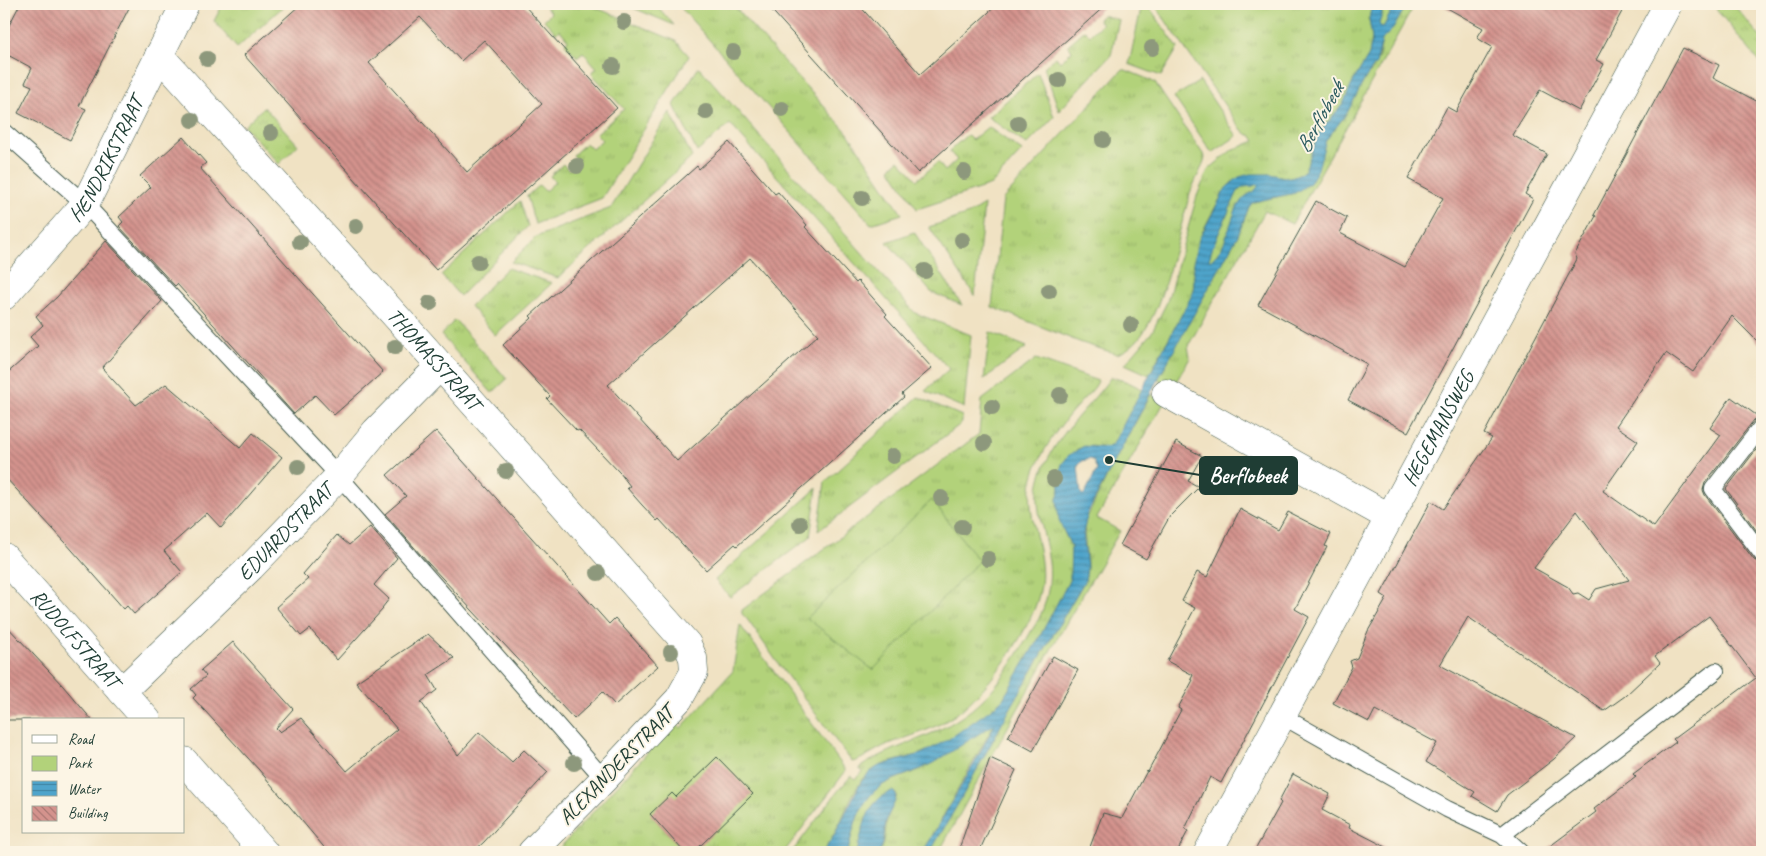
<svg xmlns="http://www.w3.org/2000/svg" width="1766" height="856" font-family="Caveat,sans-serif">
<defs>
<pattern id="grass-tufts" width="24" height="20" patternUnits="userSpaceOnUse" patternTransform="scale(1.25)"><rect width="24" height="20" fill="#b2d27a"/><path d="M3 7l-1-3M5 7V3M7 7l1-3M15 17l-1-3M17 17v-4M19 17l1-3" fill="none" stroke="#99b56a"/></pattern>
<pattern id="water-rules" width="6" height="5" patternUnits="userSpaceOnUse" patternTransform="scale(1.25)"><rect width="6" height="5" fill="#4fa4cb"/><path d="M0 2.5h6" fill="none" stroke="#4187a6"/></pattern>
<pattern id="building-back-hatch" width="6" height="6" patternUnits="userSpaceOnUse" patternTransform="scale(1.25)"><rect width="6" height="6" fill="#d4938d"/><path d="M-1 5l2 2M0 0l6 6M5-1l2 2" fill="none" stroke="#ab7974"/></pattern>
</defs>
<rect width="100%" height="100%" fill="#fcf5e5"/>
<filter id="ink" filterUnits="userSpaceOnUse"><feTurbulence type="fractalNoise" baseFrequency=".02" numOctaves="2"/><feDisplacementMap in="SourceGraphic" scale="10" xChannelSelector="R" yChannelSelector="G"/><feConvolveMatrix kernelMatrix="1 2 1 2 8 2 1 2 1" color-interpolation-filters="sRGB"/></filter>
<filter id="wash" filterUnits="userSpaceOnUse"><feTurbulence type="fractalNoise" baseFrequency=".0096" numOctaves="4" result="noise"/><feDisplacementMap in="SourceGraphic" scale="20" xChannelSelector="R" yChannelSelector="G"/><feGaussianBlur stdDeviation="1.12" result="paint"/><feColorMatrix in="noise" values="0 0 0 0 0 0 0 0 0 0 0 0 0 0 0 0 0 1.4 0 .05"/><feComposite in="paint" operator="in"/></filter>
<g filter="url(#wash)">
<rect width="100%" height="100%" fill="#f0e2c3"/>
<path fill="url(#grass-tufts)" stroke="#688857" d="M223 4H286L237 48 214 21Z
M543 4H587L676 41 689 56 602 198 535 224 527 196 539 185 545 191 555 182 550 176 563 164 569 170 578 162 573 155 586 143 592 149 602 140 596 134 624 109 591 73 597 68 583 52 577 57 565 44 568 40 560 30 556 33 544 20 551 13Z
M624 4H655L674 25Z
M683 4H732L847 132 902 214 871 224 682 9Z
M1142 4H1147L1178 48 1161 76 1129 64Z
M1154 4H1372L1369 19 1372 38 1369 55 1355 78 1343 104 1319 133 1305 170 1299 175 1290 178 1269 174 1232 182 1226 188C1214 210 1198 234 1194 259 1192 271 1195 283 1192 295L1149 375 1125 364 1152 332 1167 302 1197 196 1208 170 1232 150 1255 141 1251 135H1248L1242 130Z
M1384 4H1395L1384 26 1381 27 1379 24 1382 14 1381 7Z
M1407 4H1415L1292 224 1265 211 1188 346 1190 358 1173 387 1158 379 1238 235 1249 207 1252 203 1258 201 1295 193 1322 152 1326 140 1347 113 1366 77 1371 72 1379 57 1382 40 1393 29Z
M1712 4H1733L1762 39V65Z
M1102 15 1119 20 1111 55 1059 111 1044 67 1056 57 1060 62 1072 51 1068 45 1085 30 1090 35 1102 24 1098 19Z
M699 67 915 313 971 335 964 408 925 391 949 369 730 124 697 152 674 105Z
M1123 69 1150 80 1155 83 1205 157C1203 167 1194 182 1190 193 1186 209 1181 225 1177 242 1167 274 1154 343 1117 354L1082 343 992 307 1003 199Z
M1038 73 1054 117 1027 145 988 117Z
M264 107 298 145 279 164 244 126Z
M670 112 692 157 558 278 511 262 536 237 611 208Z
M988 127 1022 151 991 185 917 209 890 168 899 160 917 180 938 162 945 171 957 160 949 151 967 135 972 140Z
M1257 184H1260C1258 187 1255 192 1252 194 1249 196 1245 196 1242 200 1228 218 1230 245 1211 260L1209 259 1213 246 1237 193 1242 187 1253 186Z
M520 201 528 226 460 296 441 275Z
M984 205 975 296 929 227 969 214Z
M914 232 962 305 931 292 887 242Z
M507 268 552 283 495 335 470 306Z
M455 320 507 379 492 393 441 335Z
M990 332 1027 347 984 379Z
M1036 359 1098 381C1094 391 1085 396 1079 404 1061 423 1040 452 1033 477 1023 513 1046 549 1041 585 1036 625 987 692 955 715 934 730 909 736 886 745 877 749 860 761 852 762L782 669 747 619 742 614V610L979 434 982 400Z
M1111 377 1128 382 1142 389 1113 444 1107 448 1091 446 1077 449 1059 483 1060 489 1057 499 1063 530 1071 546 1070 579 1039 638 1003 699C981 720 948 743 919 754 904 760 882 761 869 773 851 789 845 816 833 836 830 842 826 847 823 852H792L838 791 851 776 855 779 862 772 859 768C898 742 942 737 978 704 999 685 1014 661 1028 637 1032 629 1038 622 1041 614 1048 598 1051 579 1049 562 1046 536 1034 509 1039 483 1047 443 1088 409 1111 377Z
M1151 394 1164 403 1097 518 1120 531 1050 651 939 852H930L958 804 1010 709 1085 580C1091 562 1082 541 1085 522L1113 464Z
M918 397 962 416V423L818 531 825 482Z
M817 488 810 537 730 597 715 580Z
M740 625 845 769V772L784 852H556L675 723 681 728 733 671Z
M995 723 923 852H879L884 844 887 819 896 798 897 795 894 792 870 810 857 852H848C853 826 861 794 888 782 901 776 915 773 927 766 951 753 972 737 995 723Z"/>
<path fill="#b2d27a" stroke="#688857" d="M1200 81 1237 136 1212 153 1174 97Z
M932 500 979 561 873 670 807 618Z"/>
<path fill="url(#water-rules)" stroke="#377080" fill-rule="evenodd" d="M1372 4H1384L1381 7 1382 14 1379 24 1381 27 1384 26 1395 4H1407L1393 29 1382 40 1376 64 1366 77 1347 113 1326 140 1318 169 1310 183 1295 193 1258 201 1252 203 1249 207 1238 235 1158 379 1088 512 1083 533 1087 568 1085 580 1010 709 958 804 930 852H923L974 764 995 724C974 736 954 751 933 763 919 771 903 775 888 782 861 795 853 826 848 852H823L834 836 861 782 870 772 879 766 921 754 949 739 994 707 1003 699 1039 638 1070 579 1071 546 1059 521 1057 499 1060 489 1059 474 1062 464 1069 455 1084 446 1107 448 1113 444 1192 295 1194 287V258L1199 239 1226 188 1239 177 1250 174H1269L1290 178 1299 175 1305 170 1319 133 1343 104 1355 78 1369 55 1372 38 1369 19ZM1257 184 1259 185C1253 195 1247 193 1242 200 1228 218 1230 245 1211 260L1209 259 1213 246 1237 193 1242 187 1253 186ZM1090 459 1093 460 1097 470 1084 495 1081 494 1078 466 1082 461Z
M892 791 895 793C898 801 890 810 887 818 883 830 886 842 879 852H857C863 829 866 801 892 791Z"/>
<g id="blocks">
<path fill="url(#building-back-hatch)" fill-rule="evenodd" d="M20 4H131L79 106 86 109 70 140 18 113 32 86 25 83 32 68 4 53V35Z
M301 4H523L617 108 436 270 244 55ZM420 17 461 61 484 40 542 104 467 172 369 63Z
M766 4H858L920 74 998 4H1107L918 173Z
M1440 4H1626L1596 60 1604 64 1579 111 1540 90 1512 135 1547 154 1525 194 1533 199 1408 432 1348 400 1367 364 1258 305 1316 201 1347 218 1340 233 1405 267 1443 198 1408 179 1447 107 1456 112 1492 47 1477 38 1483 28Z
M1683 48 1719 65 1713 78 1762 104V346L1732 316 1693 372 1666 353 1616 426 1638 441 1603 491 1654 527 1721 435 1710 428 1731 397 1759 417 1754 420 1705 483 1703 490 1705 495 1754 560 1762 564V852H1542L1596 812 1594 809 1636 777 1633 774 1676 742 1673 739 1756 678 1709 616 1655 656 1660 663 1625 696 1604 711 1468 617 1440 665 1576 738 1554 759 1507 795 1497 811 1472 796 1475 792 1426 762 1437 743 1375 710 1369 722 1333 703 1352 667 1350 661 1357 658 1368 631 1387 598 1381 594 1431 501 1443 509 1492 438 1484 434 1577 259 1575 254 1596 216 1594 215ZM1577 511 1629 580 1596 589 1589 600 1578 593 1573 594 1568 587 1534 568Z
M183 137 206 163 200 168 383 372 334 415 315 395 294 414 177 284 175 286 119 226 123 222 119 217 151 187 140 176Z
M729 142 775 194 778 192 807 225 805 227 856 283 858 281 887 314 885 316 932 368 902 394 904 397 858 438 737 546 735 544 706 570 659 519 657 521 642 505 627 488 630 486 620 473 579 430 577 431 561 414 547 399 550 396 503 345 532 318 530 316 611 243 697 166 699 169ZM750 258 818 335 677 461 608 385Z
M106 241 162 301 102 368 136 405 166 384 240 448 253 433 282 457 221 528 207 513 164 551 182 572 134 614 127 606 124 609 65 542 4 476V376L38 346 30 337 43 325 36 316 57 297Z
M436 431 609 624 615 618 658 666 615 705 603 692 574 719 428 563 385 514 406 496 387 475Z
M1176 442 1202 456 1188 481 1199 487 1170 516 1146 559 1120 545Z
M1762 442V538L1726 489Z
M1240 509 1278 530 1288 512 1331 534 1325 546 1327 547 1295 609 1309 617 1221 783 1210 777 1185 829 1188 831 1177 852H1088L1103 813 1122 818 1147 771 1148 772 1181 710 1178 708 1193 680 1191 679 1193 675 1167 661 1195 608 1182 601 1197 572 1207 577Z
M370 527 397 558 374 585 389 599 382 608 383 609 337 660 310 629 301 636 276 607 308 579 303 574 337 535 349 545Z
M4 623 63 686 92 720H4Z
M428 634 454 658 428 675 437 690 421 702 458 755 479 732 512 762 524 750 548 772 484 842 473 852H328L259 770 193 698 196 695 191 689 206 676 201 670 233 642 293 709 276 728 280 732 301 718 347 771 397 729 356 682Z
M1053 656 1078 670 1033 751 1008 737Z
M717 757 753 794 694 852H684L650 814 672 793 676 797Z
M990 758 1016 770 979 852H976L960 846Z
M1293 774 1330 794 1322 810 1350 825 1349 828 1396 852H1254L1281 803 1279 801Z"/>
</g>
</g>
<g filter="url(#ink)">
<use href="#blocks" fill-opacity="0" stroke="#3e5649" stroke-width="1"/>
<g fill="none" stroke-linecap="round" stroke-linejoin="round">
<g stroke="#3e5649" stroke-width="18">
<path id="lane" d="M4 132 85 204 339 476 604 779
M1762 426 1713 489 1762 554
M1282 716 1447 809 1502 835 1521 852
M1502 835 1716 671"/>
</g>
<g stroke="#3e5649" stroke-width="29">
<g id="street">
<path id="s1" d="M159 55 422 345 687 644 693 658 694 672 679 699 604 779 532 852"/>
<path id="s2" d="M4 296 85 204 185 4"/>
<path d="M1166 393 1389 517"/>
<path id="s3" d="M4 557 147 720"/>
<path id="s4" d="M122 691 251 567 339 476 376 431 440 366"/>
<path d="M184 761 264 852"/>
<path id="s5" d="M1208 852 1668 4"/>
</g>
</g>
<use href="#lane" stroke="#fff" stroke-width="16"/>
<use href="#street" stroke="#fff" stroke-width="28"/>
</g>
<g fill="#8d987c">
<circle cx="624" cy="22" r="8"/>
<circle cx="1152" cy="48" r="8"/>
<circle cx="733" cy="52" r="8"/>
<circle cx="207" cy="59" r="8"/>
<circle cx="613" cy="66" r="8"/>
<circle cx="1059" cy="80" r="8"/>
<circle cx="782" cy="109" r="8"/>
<circle cx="706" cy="112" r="8"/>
<circle cx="192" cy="120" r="8"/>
<circle cx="1018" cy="123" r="8"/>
<circle cx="271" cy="133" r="8"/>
<circle cx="1103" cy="140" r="8"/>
<circle cx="577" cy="166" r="8"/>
<circle cx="964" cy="172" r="8"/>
<circle cx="862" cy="198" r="8"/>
<circle cx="356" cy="226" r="8"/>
<circle cx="962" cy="240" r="8"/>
<circle cx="300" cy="242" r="8"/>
<circle cx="478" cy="262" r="8"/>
<circle cx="925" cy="271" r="8"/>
<circle cx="1049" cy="291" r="8"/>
<circle cx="430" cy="303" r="8"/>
<circle cx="1131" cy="325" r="8"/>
<circle cx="395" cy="347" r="8"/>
<circle cx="1060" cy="395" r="8"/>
<circle cx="992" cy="407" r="8"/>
<circle cx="984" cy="443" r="8"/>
<circle cx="893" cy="456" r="8"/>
<circle cx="298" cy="467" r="8"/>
<circle cx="506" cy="471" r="8"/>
<circle cx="1054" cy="479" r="8"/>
<circle cx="941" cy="498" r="8"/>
<circle cx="800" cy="524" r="8"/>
<circle cx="962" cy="527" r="8"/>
<circle cx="988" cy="559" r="8"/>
<circle cx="598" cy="573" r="8"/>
<circle cx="671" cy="652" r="8"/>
<circle cx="574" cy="763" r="8"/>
</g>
</g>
<g text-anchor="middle" stroke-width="4" stroke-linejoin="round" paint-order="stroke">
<g font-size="21" fill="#1f3d34" stroke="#fcf5e5">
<text dy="7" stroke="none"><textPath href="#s2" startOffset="172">HENDRIKSTRAAT</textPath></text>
<text dy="7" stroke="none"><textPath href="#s1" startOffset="410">THOMASSTRAAT</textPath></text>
<text dy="7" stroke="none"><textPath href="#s5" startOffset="482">HEGEMANSWEG</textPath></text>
<text dy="7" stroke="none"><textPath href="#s4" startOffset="228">EDUARDSTRAAT</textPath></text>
<text dy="7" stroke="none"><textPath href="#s3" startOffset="108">RUDOLFSTRAAT</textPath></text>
<text transform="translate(616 765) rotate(-46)" y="7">ALEXANDERSTRAAT</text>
</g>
<g font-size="22" font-style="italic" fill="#2d5c61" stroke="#fcf5e5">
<text transform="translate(1319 117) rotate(-61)" y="8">Berflobeek</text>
</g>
</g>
<path fill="none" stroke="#1f3d34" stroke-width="2" d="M1109 460L1200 475"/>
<circle fill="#1f3d34" stroke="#fcf5e5" stroke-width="2" cx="1109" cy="460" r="5"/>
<rect fill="#1f3d34" stroke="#1f3d34" stroke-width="2" x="1200" y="457" width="97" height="37" rx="5"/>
<g font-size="22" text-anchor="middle" font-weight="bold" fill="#fff">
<text x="1248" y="483">Berflobeek</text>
</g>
<rect width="1766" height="856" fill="none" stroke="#fcf5e5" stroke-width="20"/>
<rect x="22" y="718" width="162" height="115" fill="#fcf5e5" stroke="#a4ab9e"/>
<rect x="32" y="735" width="25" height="8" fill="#ffffff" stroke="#a4ab9e"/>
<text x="68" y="744" font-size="15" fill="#1f3d34">Road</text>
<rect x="32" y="756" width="25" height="15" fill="#b2d27a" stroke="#a4ab9e"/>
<text x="68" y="768" font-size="15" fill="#1f3d34">Park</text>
<rect x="32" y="781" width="25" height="15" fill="url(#water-rules)" stroke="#a4ab9e"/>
<text x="68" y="794" font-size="15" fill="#1f3d34">Water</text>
<rect x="32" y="806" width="25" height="15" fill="url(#building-back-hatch)" stroke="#a4ab9e"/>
<text x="68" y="818" font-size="15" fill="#1f3d34">Building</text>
</svg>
